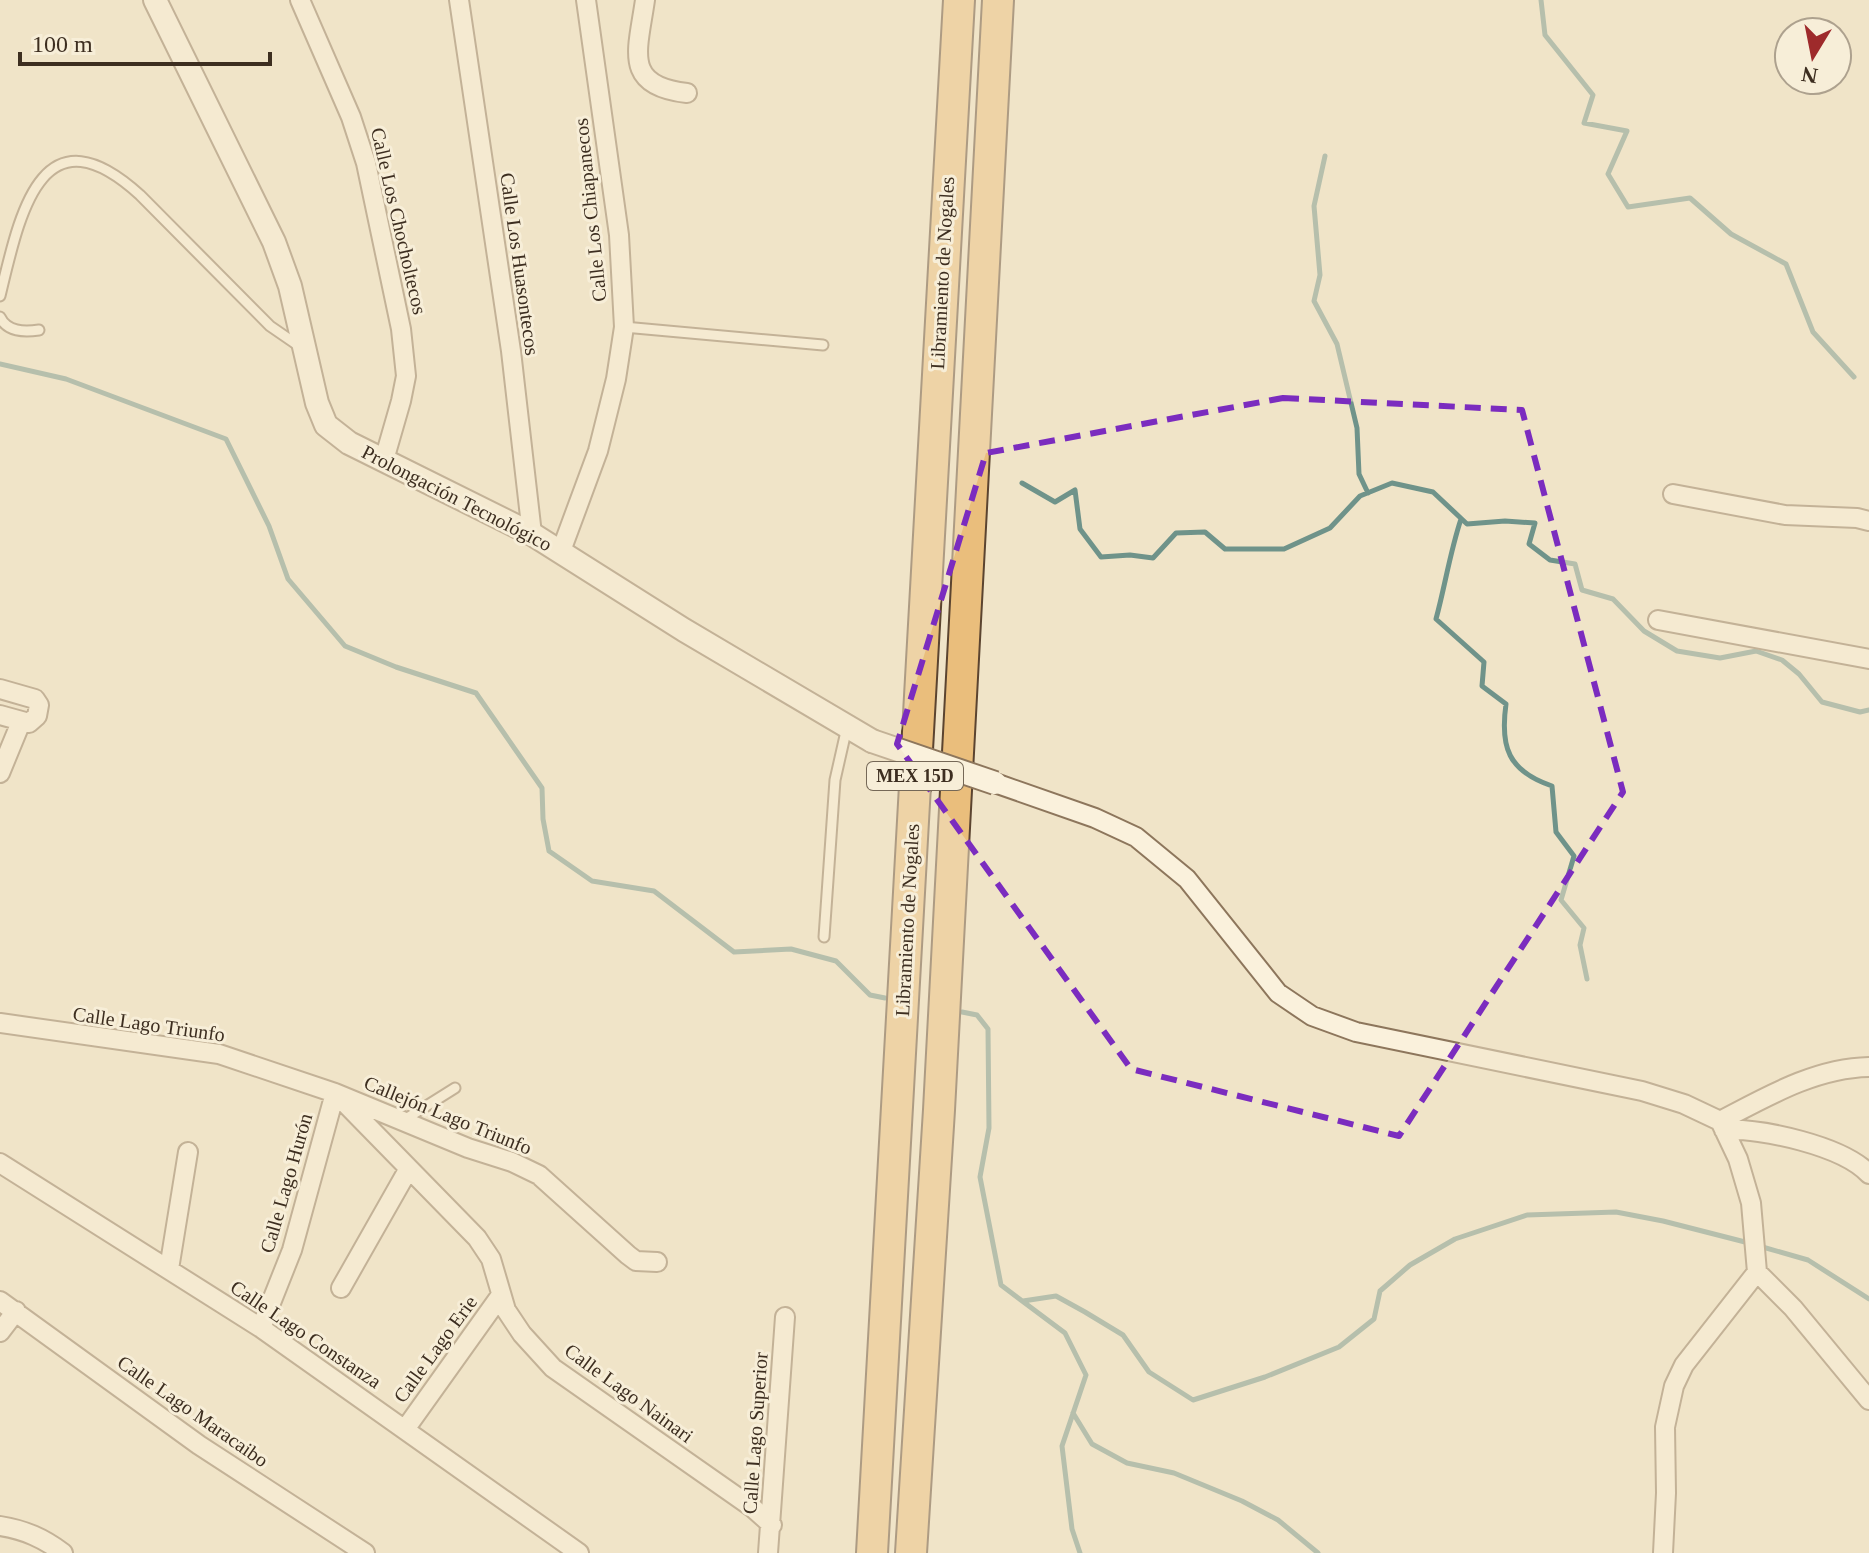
<svg xmlns="http://www.w3.org/2000/svg" width="1869" height="1553" font-family="Georgia,serif">
<rect width="100%" height="100%" fill="#f0e4c8"/>
<g fill="none" stroke-linecap="round" stroke-linejoin="round">
<path stroke="#6f938a" stroke-width="5" d="M1541 0 1545 35 1593 95 1584 123 1627 131 1608 174 1628 207 1690 198 1731 234 1786 264 1813 332 1854 377
M1325 156 1314 206 1320 275 1314 301 1337 344 1357 428 1359 474 1368 493
M0 364 66 379 226 439 269 526 288 579 345 646 396 667 476 693 542 788 543 819 549 851 592 881 654 891 734 952 791 949 836 961 870 995 885 998
M1022 483 1055 502 1075 490 1080 529 1101 557 1130 555 1153 558 1176 533 1205 532 1225 549H1284L1330 528 1360 496 1392 483 1433 492 1467 524 1505 521 1535 523 1529 544 1550 560 1575 564 1582 590 1613 599 1644 631 1677 651 1720 658 1756 651 1782 660 1799 674 1822 702 1860 712 1869 710
M1461 519C1450 552 1445 586 1436 619L1484 662 1482 686 1506 704C1500 747 1508 771 1552 786L1556 832 1574 856 1561 900 1584 928 1580 945 1587 979
M962 1012 977 1015 988 1029 989 1128 980 1177 1001 1285 1065 1333 1086 1375 1062 1446 1072 1529 1080 1553
M1759 1246 1808 1260 1869 1299
M1023 1301 1056 1296 1085 1312 1123 1335 1149 1372 1193 1400 1265 1377 1339 1347 1374 1319 1380 1291 1410 1265 1455 1239 1527 1215 1616 1212 1663 1221 1749 1243
M1073 1413 1092 1444 1127 1463 1174 1473 1242 1501 1278 1520 1318 1553"/>
<g stroke="#8d765c" stroke-width="13">
<path id="service" d="M0 296C19 218 40 104 140 195L270 326 302 348
M0 317C7 332 24 332 39 330
M624 327 823 345
M824 937 835 780 847 727
M404 1120 455 1088"/>
</g>
<g stroke="#8d765c" stroke-width="22">
<path id="minor" d="M300 0 351 117 366 163 401 329 406 376 401 401 384 460
M459 0 511 351 532 534
M645 0C638 50 622 86 687 93
M1673 494 1785 515 1857 518 1869 521
M561 551 598 451 616 379 624 327 619 235 586 0
M1658 620 1869 659
M0 689 35 699 39 705 37 716 29 723 0 715
M0 773 21 722
M995 783 1095 818 1136 837 1187 879 1278 993 1312 1016 1356 1032 1642 1091 1684 1104 1720 1121 1738 1159 1751 1203 1757 1272 1793 1308 1869 1400
M0 1023 219 1054 335 1093 468 1148 512 1162 539 1175 628 1255 636 1261 657 1262
M343 1101 477 1238 491 1259 506 1310 522 1334 553 1368 753 1508 772 1525
M1720 1121C1766 1097 1815 1068 1869 1067
M1724 1130C1762 1128 1843 1146 1869 1174
M0 1163 261 1328 579 1553
M169 1269 188 1152
M341 1288 408 1170
M0 1301 199 1445 365 1553
M261 1328 292 1250 335 1093
M0 1332 16 1311
M406 1428 501 1295
M0 1526C25 1530 43 1538 63 1553
M768 1553 785 1317
M1663 1553 1666 1493 1665 1427 1674 1386 1684 1365 1757 1272"/>
</g>
<g stroke="#8d765c" stroke-width="26">
<path id="tertiary" d="M155 0 274 242 290 286 317 403 326 425 349 443 532 534 684 630 872 741"/>
</g>
<g stroke="#5b4430" stroke-width="34">
<path id="trunk" d="M872 1553 959 0
M911 1553 939 1110 998 0"/>
</g>
<use href="#service" stroke="#faf1dc" stroke-width="9"/>
<use href="#minor" stroke="#faf1dc" stroke-width="18"/>
<use href="#tertiary" stroke="#faf1dc" stroke-width="22"/>
<use href="#trunk" stroke="#eabe7c" stroke-width="30"/>
<g stroke="#8d765c" stroke-width="26" stroke-linecap="butt">
<path id="tertiary-bridge" d="M872 741 995 783"/>
</g>
<use href="#tertiary-bridge" stroke="#faf1dc" stroke-width="22"/>
</g>
<path d="M0 0H1869V1553H0ZM1283 398 1522 410 1623 792 1399 1136 1131 1069 897 744 986 453Z" fill="#f0e4c8" fill-opacity=".55" fill-rule="evenodd"/>
<path fill="none" stroke="#7b2cbf" stroke-width="6" stroke-dasharray="16 10" stroke-linejoin="round" d="M1283 398 1522 410 1623 792 1399 1136 1131 1069 897 744 986 453Z"/>
<g text-anchor="middle" stroke-width="6" stroke-linejoin="round" paint-order="stroke">
<rect fill="#f7eed8" stroke="#756857" stroke-width="2" x="867" y="762" width="96" height="28" rx="6"/>
<g font-size="18" font-weight="bold" fill="#3d2e20">
<text x="915" y="782">MEX 15D</text>
</g>
<g font-size="20" fill="#3d2e20" stroke="#f7eed8">
<text transform="translate(590 210) rotate(-96)" y="7">Calle Los Chiapanecos</text>
<text transform="translate(399 221) rotate(77)" y="7">Calle Los Chocholtecos</text>
<text transform="translate(520 264) rotate(82)" y="7">Calle Los Huasontecos</text>
<text transform="translate(942 273) rotate(-87)" y="7">Libramiento de Nogales</text>
<text transform="translate(457 498) rotate(27)" y="7">Prolongación Tecnológico</text>
<text transform="translate(907 920) rotate(-87)" y="7">Libramiento de Nogales</text>
<text transform="translate(149 1024) rotate(8)" y="7">Calle Lago Triunfo</text>
<text transform="translate(448 1115) rotate(22)" y="7">Callejón Lago Triunfo</text>
<text transform="translate(286 1183) rotate(-74)" y="7">Calle Lago Hurón</text>
<text transform="translate(306 1334) rotate(34)" y="7">Calle Lago Constanza</text>
<text transform="translate(435 1349) rotate(-54)" y="7">Calle Lago Erie</text>
<text transform="translate(629 1393) rotate(36)" y="7">Calle Lago Nainari</text>
<text transform="translate(193 1411) rotate(35)" y="7">Calle Lago Maracaibo</text>
<text transform="translate(755 1433) rotate(-86)" y="7">Calle Lago Superior</text>
</g>
</g>
<g transform="translate(1813 56) rotate(190)"><circle r="38" fill="#f7eed8" stroke="#ada18e" stroke-width="2"/>
<path d="M0-6L14 30L0 20L-14 30Z" fill="#9e2a2b"/>
<text y="-12" font-size="22" font-weight="bold" text-anchor="middle" fill="#3d2e20">N</text>
</g>
<path d="M20 52v12h250v-12" fill="none" stroke="#3d2e20" stroke-width="4"/>
<text x="32" y="52" font-size="24" fill="#3d2e20" stroke="#f7eed8" stroke-width="6" paint-order="stroke">100 m</text>
</svg>
